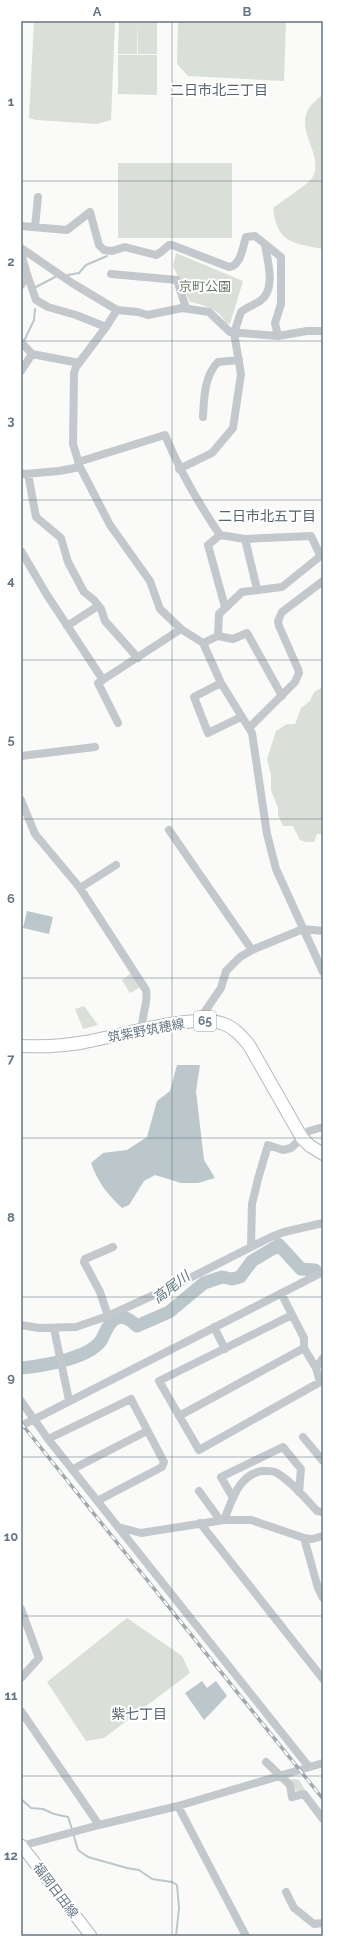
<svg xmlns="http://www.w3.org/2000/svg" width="344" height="1957" font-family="Raleway,'Noto Sans JP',sans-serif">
<rect width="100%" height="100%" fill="#fafaf8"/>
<path fill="#dadfd7" d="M34 21H115L111 120 97 124 36 120 29 118Z
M119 21H138L137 54H118Z
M138 21H157V54H138Z
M178 21H286L284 81 188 76 177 64Z
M118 55H157V95L118 94Z
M323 95V249C292 243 277 243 273 208 281 202 308 184 312 178 328 152 281 122 323 95Z
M118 163H232V238H118Z
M176 253 243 281 230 324 226 323C219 309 204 305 190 302L173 266Z
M323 687V834H317L314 842H306L300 840 293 826H283L278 815V808L271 790V775L267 759 276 731 287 724H295L301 708 310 701 314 692Z
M130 974H133L139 984V988L130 993 122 980Z
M84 1006 98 1025 83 1029 75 1009Z
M127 1618 182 1656 190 1673 104 1738 86 1741 47 1682Z
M294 1779 299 1780 305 1790 297 1792 289 1780Z"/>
<path fill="#bbc7cb" d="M27 911 53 917 49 934 23 928Z
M177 1065H200L196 1091 204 1160 215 1178 198 1183H181L155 1175 144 1181 129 1205 122 1208C108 1195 97 1181 91 1163L103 1153 127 1150 147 1137 157 1101 170 1091Z
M202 1681 207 1688 216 1681 227 1696 204 1720 185 1693Z"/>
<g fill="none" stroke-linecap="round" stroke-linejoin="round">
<path stroke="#bbc7cb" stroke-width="2" d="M68 275 79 273 86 265 107 256
M36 287 57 276
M24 341 34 320 35 309
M21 1799 31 1808 43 1809 54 1814 68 1817 72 1829
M73 1833 78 1850 88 1857 127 1868 139 1870 152 1879 172 1882 177 1885 179 1908 176 1936"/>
<path stroke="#bbc7cb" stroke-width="13" d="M21 1368C42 1366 86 1359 100 1342 105 1335 107 1324 115 1319 124 1314 131 1321 137 1326L169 1312 204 1283 222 1277 232 1279 240 1277 252 1261 279 1245 301 1269 315 1270"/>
<g stroke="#b3babf" stroke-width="13">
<path id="secondary" d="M21 1845 91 1936"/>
</g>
<g stroke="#b5babe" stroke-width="14">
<path id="primary" d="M21 1046C42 1047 64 1046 85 1042 120 1036 193 1013 224 1024 235 1028 242 1037 249 1045L302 1138 310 1146 323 1154"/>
</g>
<path stroke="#c3c8cc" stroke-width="8" d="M21 226 67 230 90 212 99 245 104 250 112 251 125 247 156 255 161 252 169 245H172L229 267C241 266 243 246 246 237L255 236 265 244C267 260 277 289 260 301 254 305 247 307 241 312L234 333 241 374 233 428 212 453 179 469
M35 227 38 197
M265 244 281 257V304L275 323 278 336
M21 248 72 283 117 310 138 312 148 315 182 308 209 312 230 332 278 336 307 331H323
M21 253 27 274 21 285
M27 274 36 300 48 307 76 315 106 327
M111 274 177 280 186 308
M117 310 106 327 76 367 74 373 73 444 80 467 110 525 150 581 160 609 181 629 203 643 221 683 252 733 267 834 276 869 323 972
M21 342 32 354 79 363
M21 371 32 354
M203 417C204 399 204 376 218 362L239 360
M78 462 165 435C180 471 198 503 220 535L245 539 311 536 320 555
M21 473 25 474 59 471 80 467
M28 474 36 517 61 538 68 562 84 592 94 600 101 609 105 621 138 658
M220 535 208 545 225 607
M245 539 257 589
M21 551 47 595 103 680
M67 626 98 606
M218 636 233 639 247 633 282 696
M203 643 218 636 219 614 242 592 282 587 323 554
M221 683 194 697 208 733 241 717
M118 723 98 683 181 629
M249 728 295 682 299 673 298 669 279 626 278 621 282 612 323 581
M21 756 95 747
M21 800 35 834 80 888 146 990C149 1001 141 1016 142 1030
M169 830 252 950
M80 888 116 865
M199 1020 221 988 226 971 240 957 252 950 303 929 323 931
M251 1247 252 1204 258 1179 268 1145 283 1150 291 1148 309 1131 323 1127
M281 1293 304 1338V1348L316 1368 320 1382 199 1450 159 1381 292 1315
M108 1316 100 1292 84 1262 85 1259 113 1247
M21 1325 39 1328 76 1327 108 1316 180 1283 271 1237 284 1232 323 1223
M214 1327 225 1349
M54 1329 69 1400
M316 1368 323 1358
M21 1401 48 1439 309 1767
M179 1416 304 1348
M21 1426 323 1272
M303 1437 323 1461
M48 1439 131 1399 164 1462 162 1467 97 1501
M73 1469 147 1431
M199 1491 220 1520
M233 1498 221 1477 283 1447 301 1469 299 1492
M224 1520C232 1501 238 1475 262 1471 267 1471 273 1470 277 1473 292 1482 305 1498 317 1511L323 1512
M200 1523 323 1679
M118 1527 141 1533 224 1520H251L304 1538 312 1539 323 1536
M304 1538 318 1588 323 1598
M21 1609 39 1658 21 1678
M21 1711 99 1825
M266 1762 290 1785 292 1797 304 1794 323 1819
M178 1806 246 1936
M21 1846 99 1825 178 1806 323 1763
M286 1892 294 1908 314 1924 323 1923"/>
<use href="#secondary" stroke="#fff" stroke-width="11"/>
<use href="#primary" stroke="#fff" stroke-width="12"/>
<g stroke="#a2aab0" stroke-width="3.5">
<path id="rail" d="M21 1423 323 1799"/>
</g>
<use href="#rail" stroke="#fff" stroke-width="2" stroke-dasharray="6" stroke-linecap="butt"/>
</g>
<path fill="none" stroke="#657683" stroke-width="1" stroke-opacity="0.55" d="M172 21V1936M21 181H323M21 341H323M21 500H323M21 660H323M21 819H323M21 978H323M21 1138H323M21 1297H323M21 1457H323M21 1616H323M21 1776H323"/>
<g text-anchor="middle" stroke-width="4" stroke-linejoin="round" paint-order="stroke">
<rect fill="#fff" stroke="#939fa8" stroke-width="1" x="194" y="1011" width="22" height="20" rx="3"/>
<g font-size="12" font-weight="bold" fill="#657683">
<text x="205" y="1025">65</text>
</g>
<g font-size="13" fill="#687a64" stroke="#fff">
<text x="205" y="291">京町公園</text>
</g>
<g font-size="13" fill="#657683" stroke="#fff">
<text transform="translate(146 1030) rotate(-11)" y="5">筑紫野筑穂線</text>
<text transform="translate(56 1890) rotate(53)" y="5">福岡日田線</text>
</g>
<g font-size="14" fill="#57646e" stroke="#fff">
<text x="219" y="95">二日市北三丁目</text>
<text x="267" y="521">二日市北五丁目</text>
<text x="139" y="1719">紫七丁目</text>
</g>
<g font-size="14" font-style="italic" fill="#60757c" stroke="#fff">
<text transform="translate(171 1287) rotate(-37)" y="5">高尾川</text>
</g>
</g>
<rect width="344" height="1957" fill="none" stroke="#ffffff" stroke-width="44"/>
<rect x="22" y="22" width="300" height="1913" fill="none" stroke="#657683" stroke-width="1.5"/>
<g font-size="13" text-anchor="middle" font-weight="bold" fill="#657683">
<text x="97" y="16">A</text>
<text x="247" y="16">B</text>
<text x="11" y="106">1</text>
<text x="11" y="266">2</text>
<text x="11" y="425">3</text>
<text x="11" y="585">4</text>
<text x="11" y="744">5</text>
<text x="11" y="903">6</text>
<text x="11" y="1063">7</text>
<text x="11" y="1222">8</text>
<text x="11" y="1382">9</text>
<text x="11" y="1541">10</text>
<text x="11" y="1700">11</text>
<text x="11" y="1860">12</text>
</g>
</svg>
